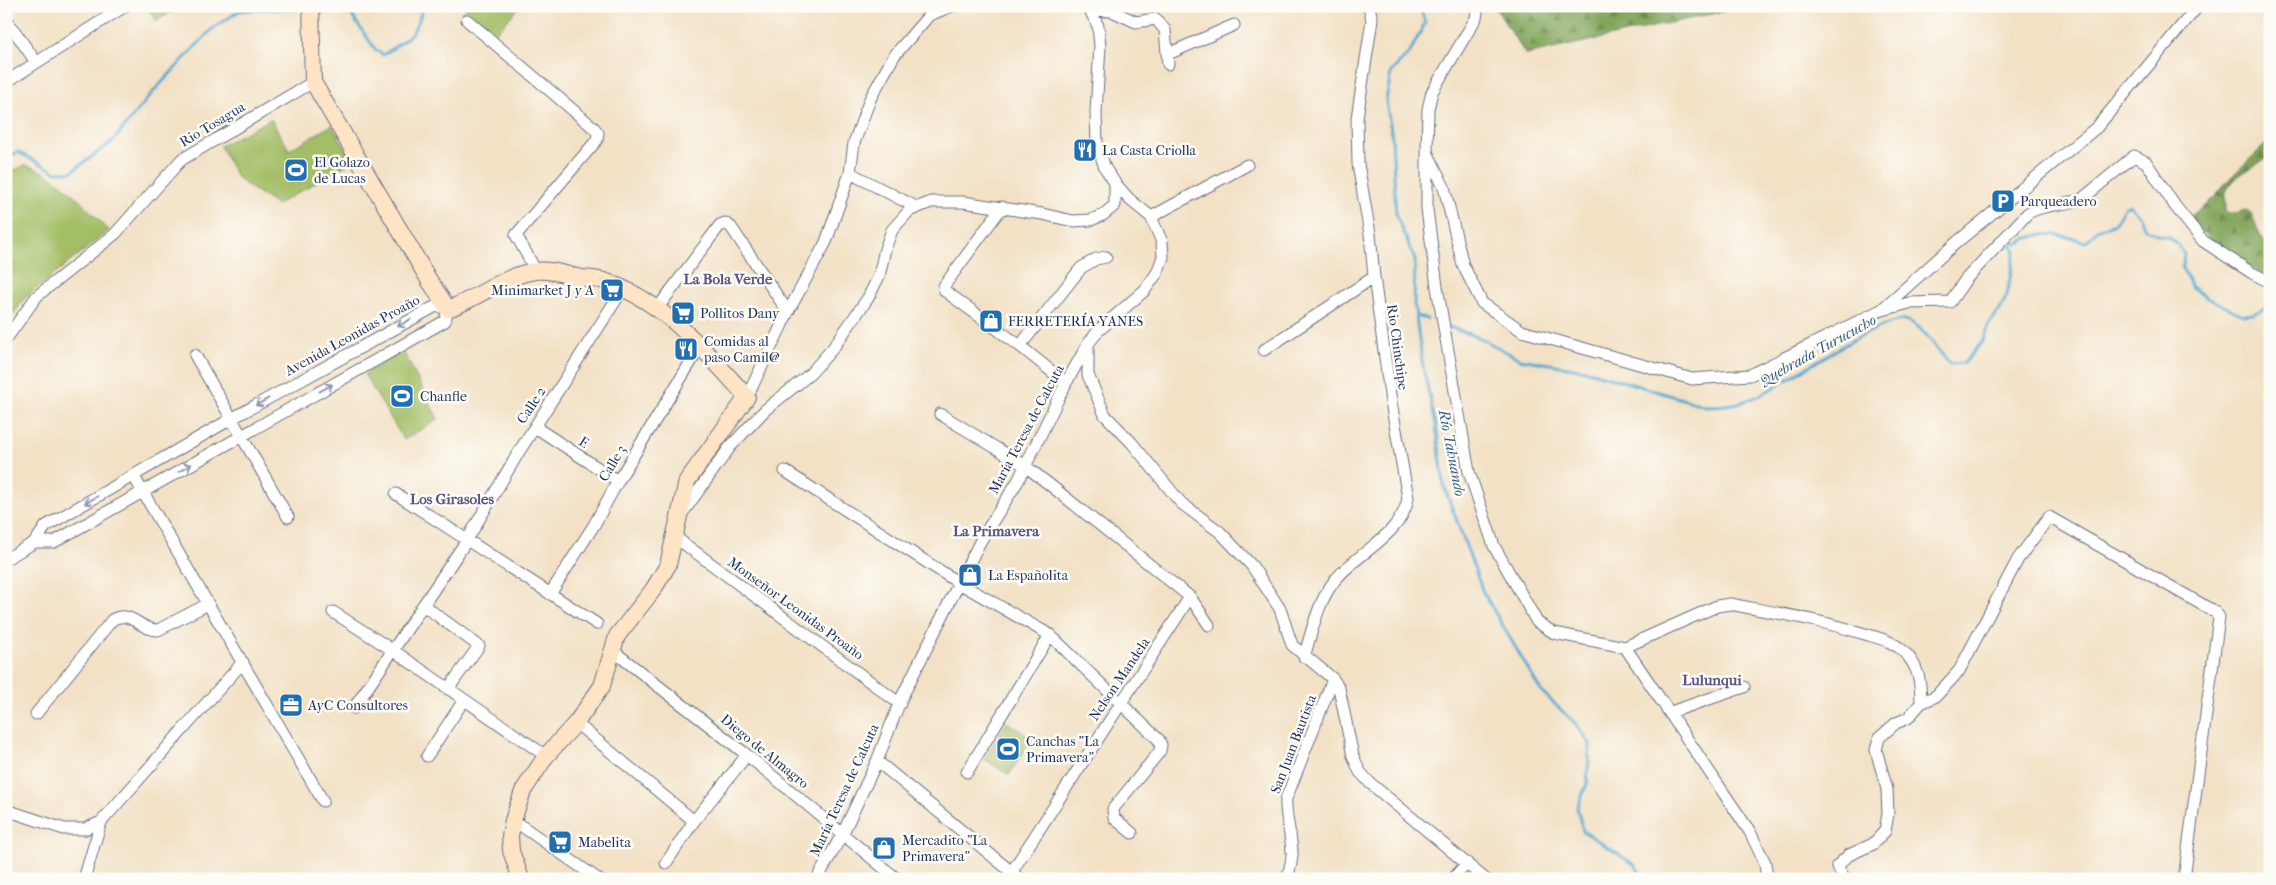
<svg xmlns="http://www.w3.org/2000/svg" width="2276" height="885" font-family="'IM FELL French Canon',serif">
<defs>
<pattern id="forest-firs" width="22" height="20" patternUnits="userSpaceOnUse" patternTransform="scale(1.25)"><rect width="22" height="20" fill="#82a55a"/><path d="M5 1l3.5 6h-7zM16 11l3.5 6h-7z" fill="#6a874e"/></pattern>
</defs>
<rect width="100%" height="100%" fill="#fdfcf7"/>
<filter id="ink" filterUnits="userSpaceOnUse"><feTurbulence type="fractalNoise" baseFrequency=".02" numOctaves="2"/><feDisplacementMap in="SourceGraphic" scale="10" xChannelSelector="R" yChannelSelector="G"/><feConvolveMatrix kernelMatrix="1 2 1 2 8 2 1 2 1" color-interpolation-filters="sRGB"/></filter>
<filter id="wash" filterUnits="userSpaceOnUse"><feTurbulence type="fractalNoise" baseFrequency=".0096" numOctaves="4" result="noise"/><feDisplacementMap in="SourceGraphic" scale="20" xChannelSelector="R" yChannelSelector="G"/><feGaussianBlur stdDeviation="1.12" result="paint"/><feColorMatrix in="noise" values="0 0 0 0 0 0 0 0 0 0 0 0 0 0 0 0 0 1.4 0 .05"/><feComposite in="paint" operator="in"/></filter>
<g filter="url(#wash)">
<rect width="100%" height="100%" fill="#f2e1c5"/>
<path fill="#efd0e7" d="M881 837 894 849 888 858 874 847Z"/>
<path fill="url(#forest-firs)" stroke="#4e6a5c" d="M1494 6H1748L1526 55Z
M2270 140V156C2256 166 2233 175 2226 192 2224 197 2226 206 2227 212L2236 214 2243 209 2250 212 2270 256V279L2225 252 2195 227 2192 215 2214 198 2232 176Z"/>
<path fill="#a3be65" stroke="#5f7662" d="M146 6H161L162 8 180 6 157 21Z
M463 6H520L496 33Z
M271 119 289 150 332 125 353 161 276 205 238 179 220 146Z
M26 165C60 175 84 206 109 230L25 298 6 324V178L12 171Z
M403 351 438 419 404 440 364 374Z
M1007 722 1032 739 1009 775 984 759Z"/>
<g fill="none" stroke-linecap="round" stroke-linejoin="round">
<path stroke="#56a8d1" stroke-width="3" d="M345 6 375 49 383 55C408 37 415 38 423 6
M1420 6 1425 23 1410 52 1391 72 1386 101 1392 137 1396 215 1415 260 1414 303 1423 367 1436 425 1444 486 1483 592 1541 691 1576 724 1590 744 1587 784 1577 808 1583 831 1635 865 1644 879
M6 158 18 152 56 172H71L113 141 152 93 212 29 239 11 264 9 297 10 303 6
M1416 316 1427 319
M1447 326 1480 338 1520 359 1585 370 1706 406C1722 406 1736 405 1751 399 1783 387 1882 313 1908 321 1923 326 1939 352 1950 364L1964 363 1982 342 1989 324 2001 308 2007 295 2015 250 2011 245 2014 242 2016 244C2022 243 2025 239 2031 237 2050 231 2068 237 2086 242L2097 230 2115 223 2123 209 2129 205 2140 216 2145 229 2158 235 2169 237 2179 246 2184 254 2182 268 2192 287 2205 297 2243 315 2253 314 2270 306"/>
</g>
</g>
<g filter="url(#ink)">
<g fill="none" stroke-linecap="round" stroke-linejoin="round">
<g stroke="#666d82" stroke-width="13">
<path id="minor" d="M1478 6 1476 18 1432 92 1428 109 1427 152 1444 187 1463 265 1482 303 1522 331 1692 379 1750 375 1879 311 1909 303 1950 302 1966 279 2028 213C2045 203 2064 206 2082 199L2134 156 2146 162 2175 206 2203 241 2252 273 2270 282
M1090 10 1112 11 1136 22 1156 19 1165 30 1168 64
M932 14 952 6
M6 19 36 62
M467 20 594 128 598 133 597 140 516 235 536 271
M1168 54 1234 25
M6 82 125 6
M1427 156V209L1437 287 1469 472 1494 546 1537 622 1554 633 1625 647 1750 832 1765 863 1767 879
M850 173 916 207
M1002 207 944 286 945 291 1020 346 1066 383
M1151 217 1247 165
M657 309 720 225 725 223 731 227 788 312
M1881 310 1957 242 2097 127 2198 6
M6 339 37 296 115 234 181 160 313 82
M1020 346 1081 268 1096 259 1106 257
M1088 347V375L1105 415 1132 443 1181 503 1220 532 1252 566 1280 609 1292 645 1333 679 1339 688 1353 756 1360 772 1370 783 1485 879
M1264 350 1374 277
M195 355 288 517
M747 397 788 312 826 242 850 173 854 143 870 99 894 56 937 6
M940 414 1024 465 1050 485 1190 597 1209 625
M535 427 618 481
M785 471 959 583 1050 635 1159 740 1161 745 1160 751 1113 809 1114 818 1132 833
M133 475 323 801
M396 494 597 624
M681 515 730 447 765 410 810 374 833 348 868 298 879 276 885 249 892 230 909 211 931 202H963L1042 214 1073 221 1091 220 1103 215 1115 205V183
M675 537 900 704
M6 559 35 542H54L431 329 445 321 448 309 436 306 231 419 46 526 35 542
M550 594 594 525 618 481 700 347
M423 605 479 646 448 689
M333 612 394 651 546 756
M1625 647 1717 606 1730 604C1776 613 1821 620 1865 634 1878 638 1893 641 1903 651 1919 665 1921 683 1921 703
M612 650 747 755 897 879
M1304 657C1312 632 1318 600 1336 579 1358 552 1402 535 1408 498L1391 402 1374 277 1370 234 1358 164 1357 118 1372 20 1369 6
M354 708 467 540 520 450 623 289
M1671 712 1744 687
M36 714 112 620C131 609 139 630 158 630L208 604
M576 723 694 821
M427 756 464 700
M877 761 1020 879
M967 772 1050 635
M6 810 64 829H85L101 822 243 662
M513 820 598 879
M666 863 694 821 747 755
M84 879 101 822
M817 879 843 833 877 761 901 699 959 583 981 540 1018 481 1066 383 1088 344 1099 330 1145 290 1157 273 1163 257 1162 242 1151 217 1129 199 1115 183 1105 168 1097 144 1096 112 1100 46 1098 26 1088 6
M1007 879 1190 597
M1287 879C1289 870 1293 860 1292 851 1291 833 1285 817 1286 799L1333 679
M1453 879 1467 863
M1845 879 1837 866 1849 855 1873 844 1885 831 1888 814 1887 789 1876 750 1879 738 1896 723 1908 718 1921 703 1936 696 1959 671 2018 559 2049 517 2215 612 2219 617 2184 879"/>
</g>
<g stroke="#666d82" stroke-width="18">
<path id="secondary" d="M311 6 313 82 429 280 448 309C477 299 505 275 535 271 549 269 564 274 577 277 587 279 597 278 607 282 665 302 707 353 747 397L687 481 668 565 653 590 617 636 602 686 576 723 546 756 523 791 513 820 510 836 511 851 521 879"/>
</g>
<use href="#minor" stroke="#fff" stroke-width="11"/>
<use href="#secondary" stroke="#fee4c5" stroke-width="16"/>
</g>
<defs><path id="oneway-shaft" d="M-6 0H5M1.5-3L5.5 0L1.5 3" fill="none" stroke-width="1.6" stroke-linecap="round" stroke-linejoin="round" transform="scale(1.25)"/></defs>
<g stroke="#8d97ae">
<use href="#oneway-shaft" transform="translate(404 323) rotate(151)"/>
<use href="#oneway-shaft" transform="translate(326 388) rotate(-29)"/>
<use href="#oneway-shaft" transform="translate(262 402) rotate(151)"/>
<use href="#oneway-shaft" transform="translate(185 468) rotate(-30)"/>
<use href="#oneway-shaft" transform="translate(91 500) rotate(150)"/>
</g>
</g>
<defs>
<g id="restaurant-square" transform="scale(1.25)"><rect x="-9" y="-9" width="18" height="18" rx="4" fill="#1f6fb2" stroke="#fdfcf7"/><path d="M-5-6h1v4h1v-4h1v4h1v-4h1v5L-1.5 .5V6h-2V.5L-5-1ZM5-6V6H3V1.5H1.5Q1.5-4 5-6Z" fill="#fff"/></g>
<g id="stadium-square" transform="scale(1.25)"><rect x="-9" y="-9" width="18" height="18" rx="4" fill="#1f6fb2" stroke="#fdfcf7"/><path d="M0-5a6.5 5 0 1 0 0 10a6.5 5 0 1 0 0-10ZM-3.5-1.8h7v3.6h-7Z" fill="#fff"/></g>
<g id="parking-square" transform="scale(1.25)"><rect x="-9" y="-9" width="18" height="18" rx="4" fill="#1f6fb2" stroke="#fdfcf7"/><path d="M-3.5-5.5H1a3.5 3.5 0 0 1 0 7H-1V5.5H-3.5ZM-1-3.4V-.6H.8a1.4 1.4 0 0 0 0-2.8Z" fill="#fff"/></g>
<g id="supermarket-square" transform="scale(1.25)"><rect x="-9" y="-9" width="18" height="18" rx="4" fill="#1f6fb2" stroke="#fdfcf7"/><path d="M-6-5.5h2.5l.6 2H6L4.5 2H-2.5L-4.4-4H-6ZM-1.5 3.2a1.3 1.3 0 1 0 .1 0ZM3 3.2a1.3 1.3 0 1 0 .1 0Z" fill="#fff"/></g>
<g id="shop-square" transform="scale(1.25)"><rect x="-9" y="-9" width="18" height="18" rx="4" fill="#1f6fb2" stroke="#fdfcf7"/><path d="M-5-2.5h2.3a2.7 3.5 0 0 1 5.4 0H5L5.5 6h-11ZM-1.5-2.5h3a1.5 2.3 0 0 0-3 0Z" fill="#fff"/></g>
<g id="office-square" transform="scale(1.25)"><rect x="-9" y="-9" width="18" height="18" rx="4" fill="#1f6fb2" stroke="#fdfcf7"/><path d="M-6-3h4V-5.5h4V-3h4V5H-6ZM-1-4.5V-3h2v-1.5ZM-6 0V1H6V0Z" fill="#fff"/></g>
</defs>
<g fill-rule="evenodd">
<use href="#restaurant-square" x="1085" y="150"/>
<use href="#stadium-square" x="296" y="170"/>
<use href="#parking-square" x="2003" y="201"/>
<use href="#supermarket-square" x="612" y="290"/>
<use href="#supermarket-square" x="683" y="313"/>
<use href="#shop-square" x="991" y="321"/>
<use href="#restaurant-square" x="686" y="349"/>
<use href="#stadium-square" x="402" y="396"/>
<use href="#shop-square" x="970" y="575"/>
<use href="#office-square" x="291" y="705"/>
<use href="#stadium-square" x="1008" y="749"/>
<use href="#supermarket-square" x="560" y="842"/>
<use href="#shop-square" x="884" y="848"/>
</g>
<g text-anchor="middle" stroke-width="5" stroke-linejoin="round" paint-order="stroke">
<g font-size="14" fill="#1b2f5e" stroke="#fdfcf7">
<text transform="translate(212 124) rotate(-31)" y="5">Rio Tosagua</text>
<text transform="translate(352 335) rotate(-29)" y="5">Avenida Leonidas Proaño</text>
<text transform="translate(1398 347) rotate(82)" y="5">Rio Chinchipe</text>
<text transform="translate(531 405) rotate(-57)" y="5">Calle 2</text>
<text transform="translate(1026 429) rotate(-62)" y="5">María Teresa de Calcuta</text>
<text transform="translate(584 442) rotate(33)" y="5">E</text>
<text transform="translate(612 463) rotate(-59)" y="5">Calle 3</text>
<text transform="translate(796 608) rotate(36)" y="5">Monseñor Leonidas Proaño</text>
<text transform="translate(1119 679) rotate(-56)" y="5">Nelson Mandela</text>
<text transform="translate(1293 744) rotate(-69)" y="5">San Juan Bautista</text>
<text transform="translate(765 751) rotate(39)" y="5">Diego de Almagro</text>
<text transform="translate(844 790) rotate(-65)" y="5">María Teresa de Calcuta</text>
</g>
<g font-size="14" fill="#1b2f5e" stroke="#fdfcf7" text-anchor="start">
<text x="1102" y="155">La Casta Criolla</text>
<text x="314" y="167">El Golazo<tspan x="314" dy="16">de Lucas</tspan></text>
<text x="2020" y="206">Parqueadero</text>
<text x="594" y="295" text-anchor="end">Minimarket J y A</text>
<text x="700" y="318">Pollitos Dany</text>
<text x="1008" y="326">FERRETERÍA YANES</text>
<text x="704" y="346">Comidas al<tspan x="704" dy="16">paso Camil@</tspan></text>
<text x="420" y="401">Chanfle</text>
<text x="988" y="580">La Españolita</text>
<text x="308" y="710">AyC Consultores</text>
<text x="1026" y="746">Canchas "La<tspan x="1026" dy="16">Primavera"</tspan></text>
<text x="902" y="845">Mercadito "La<tspan x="902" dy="16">Primavera"</tspan></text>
<text x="578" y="847">Mabelita</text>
</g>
<g font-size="15" font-weight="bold" fill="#5a5388" stroke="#fdfcf7">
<text x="728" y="284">La Bola Verde</text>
<text x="452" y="504">Los Girasoles</text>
<text x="996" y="536">La Primavera</text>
<text x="1712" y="685">Lulunqui</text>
</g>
<g font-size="15" font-style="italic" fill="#305986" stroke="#fdfcf7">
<text transform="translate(1818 350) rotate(-29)" y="5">Quebrada Turucucho</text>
<text transform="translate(1452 453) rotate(79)" y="5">Río Tahuando</text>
</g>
</g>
<rect width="2276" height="885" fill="none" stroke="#fdfcf7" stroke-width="25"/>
</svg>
